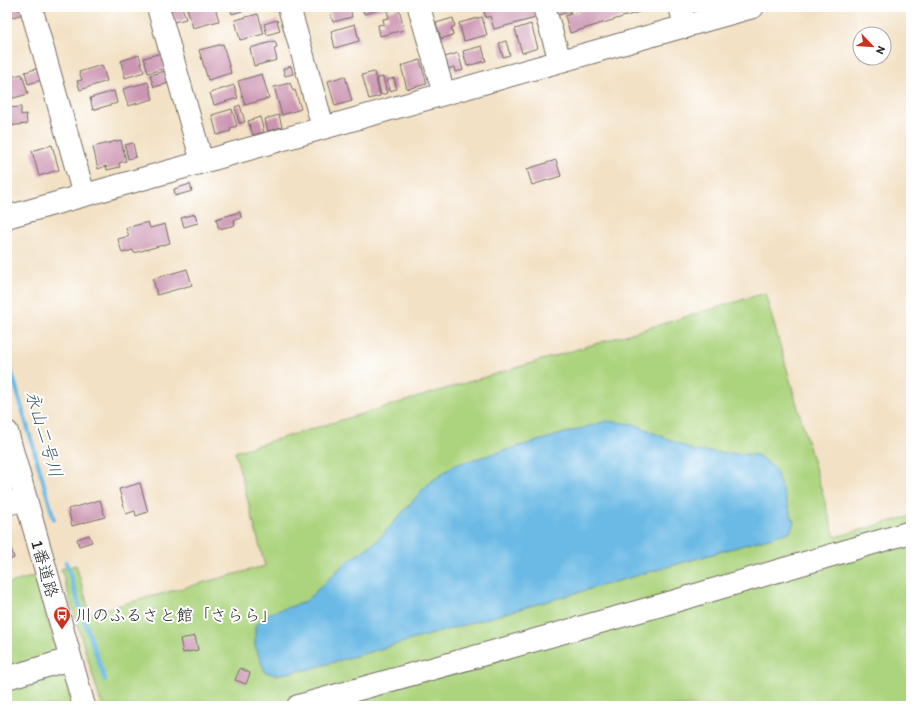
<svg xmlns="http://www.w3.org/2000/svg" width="918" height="713" font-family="Itim,'Klee One',sans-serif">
<rect width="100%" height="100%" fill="#fff"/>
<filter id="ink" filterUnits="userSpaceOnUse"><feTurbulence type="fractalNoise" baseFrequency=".025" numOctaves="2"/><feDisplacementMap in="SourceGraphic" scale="8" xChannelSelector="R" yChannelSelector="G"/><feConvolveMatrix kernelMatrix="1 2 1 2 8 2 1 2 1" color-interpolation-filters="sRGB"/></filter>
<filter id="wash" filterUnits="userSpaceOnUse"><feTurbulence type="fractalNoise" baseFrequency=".012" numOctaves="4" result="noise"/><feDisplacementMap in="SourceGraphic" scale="16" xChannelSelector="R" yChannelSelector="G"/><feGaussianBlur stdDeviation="0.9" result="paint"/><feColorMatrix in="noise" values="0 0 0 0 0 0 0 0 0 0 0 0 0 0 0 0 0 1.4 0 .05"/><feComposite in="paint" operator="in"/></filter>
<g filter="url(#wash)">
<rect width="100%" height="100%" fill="#f3e1c5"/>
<path fill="#acd47e" stroke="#6c8054" d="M765 293 835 537 911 516V706H102L61 569 76 565 90 613 265 566 235 452Z
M35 576 72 706H7V584Z"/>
<path fill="#6abae5" stroke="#4a7288" d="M607 421 634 424 695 451 758 455 775 469 794 523 790 532 310 669 275 675 265 672 255 646V626L270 613 305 602 344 564 377 541 427 485 454 465Z"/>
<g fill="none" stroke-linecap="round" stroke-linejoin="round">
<path stroke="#6abae5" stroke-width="4.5" d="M7 356 54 519
M66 562 81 611 105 680"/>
</g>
<g id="blocks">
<path fill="#cc96b2" d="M12 7H21L23 14 7 19V8Z
M182 7 186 19 174 22 170 10Z
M192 7H215L219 21 193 28 187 8Z
M230 7H256L232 14Z
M329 7H350L352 17 333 22Z
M362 7H390L364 14Z
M483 7H498V9L505 7H533L536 18 494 29 490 16 486 18Z
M559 7H569L571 12 558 15 556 8Z
M594 7H656L570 33 565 16Z
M399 8 404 30 380 36 378 25 384 24 383 19 389 18 387 11Z
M258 14 264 34 240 40 235 20Z
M482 17 487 35 464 41 459 23Z
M453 18 455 26 451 28 453 35 441 39 436 23Z
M277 20 280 31 267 35 264 24Z
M355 24 359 41 335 48 331 31Z
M531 24 538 48 522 53 515 29Z
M275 41 277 47 274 48 277 60 254 66 250 48Z
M506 41 510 55 503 57 499 43Z
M223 44 231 73 208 80 199 50Z
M482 46 486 61 467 66 463 51Z
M161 53 166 68 148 73 144 58Z
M458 53 463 70 455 72 454 67 448 69 445 57Z
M139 55 144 72 125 78 121 61Z
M420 60 427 84 407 89 401 66Z
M102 65 107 81 80 90 77 81 82 80 79 72Z
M291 66 293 74 285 76 283 69Z
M39 68 42 80 28 84 25 72Z
M165 71 169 83 154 87 150 75Z
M374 72 380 96 369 99 362 75Z
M22 74 28 94 7 100V78Z
M262 74 269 98 245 105 238 81Z
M345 76 352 101 335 106 328 81Z
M383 77 387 93 381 95 377 78Z
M394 78 397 89 390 91 387 80Z
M148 82 153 99 128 106 123 89Z
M290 83 293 91 295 90 301 109 282 115 274 87Z
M234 85 238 98 214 105 210 93Z
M114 91 117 103 93 110 90 98Z
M240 105 245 122 239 123 235 107Z
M21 107V115L26 114 27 124 7 126V108Z
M232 109 237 126 230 128 231 131 217 135 212 115Z
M279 115 282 127 268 131 265 119Z
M260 117 264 132 253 135 248 121Z
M121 140 126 161 119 163 120 167 107 170 106 166 98 169 93 147Z
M133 143 136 157 128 159 125 145Z
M52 145 59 170 39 176 32 151Z
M556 160 561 176 532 185 527 169Z
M190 184 192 191 175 196 174 189Z
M240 212 241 218 234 220 235 225 219 229 216 219Z
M195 214 198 223 184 227 181 218Z
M148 222 150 228 165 224 170 243 134 253 133 250 122 253 118 239 129 236 126 228Z
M187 269 192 285 157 295 153 279Z
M140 483 148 512 136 516 135 511 126 514 119 489Z
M100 500 105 517 72 526 68 509Z
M7 534 14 558 7 561Z
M89 535 92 542 79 546 77 539Z
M195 636 198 650 183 653 180 639Z
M240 668 250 673 246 684 235 680Z"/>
</g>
</g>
<g filter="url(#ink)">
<use href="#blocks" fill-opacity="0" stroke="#716b61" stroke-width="1"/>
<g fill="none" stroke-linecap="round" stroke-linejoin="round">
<g stroke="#716b61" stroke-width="24">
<path id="minor" d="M31 7 84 195
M158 7 202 162
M289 7 323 127
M419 7 444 94
M544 7 560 61
M680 7 686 27
M7 217 753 7
M7 432 84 706
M7 504 26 499
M7 678 70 659
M298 706 665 604 911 532"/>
</g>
<use href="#minor" stroke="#fff" stroke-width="22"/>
</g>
</g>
<defs>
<g id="bus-pin" transform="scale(0.9)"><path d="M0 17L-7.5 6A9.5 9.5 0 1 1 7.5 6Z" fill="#c8321e" stroke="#fff"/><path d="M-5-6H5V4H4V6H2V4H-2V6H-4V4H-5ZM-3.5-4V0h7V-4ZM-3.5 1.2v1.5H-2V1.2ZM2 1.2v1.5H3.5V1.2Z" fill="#fff"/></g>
</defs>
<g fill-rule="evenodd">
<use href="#bus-pin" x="62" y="615"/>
</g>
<g text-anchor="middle" stroke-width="4" stroke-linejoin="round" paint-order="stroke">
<g font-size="17" fill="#2b2b2b" stroke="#fff">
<text transform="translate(45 569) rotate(74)" y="6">1番道路</text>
</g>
<g font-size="17" fill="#2b2b2b" stroke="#fff" text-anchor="start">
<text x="75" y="621">川のふるさと館「さらら」</text>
</g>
<g font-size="18" font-style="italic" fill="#415d6c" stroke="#fff">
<text transform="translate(44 434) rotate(74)" y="6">永山二号川</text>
</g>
</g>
<rect width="918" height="713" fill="none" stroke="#fff" stroke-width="24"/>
<g transform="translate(872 46) rotate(115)"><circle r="19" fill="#ffffff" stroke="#aaaaaa"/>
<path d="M0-3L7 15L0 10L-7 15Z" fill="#c8321e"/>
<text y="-6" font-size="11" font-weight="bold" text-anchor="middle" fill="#2b2b2b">N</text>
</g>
</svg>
